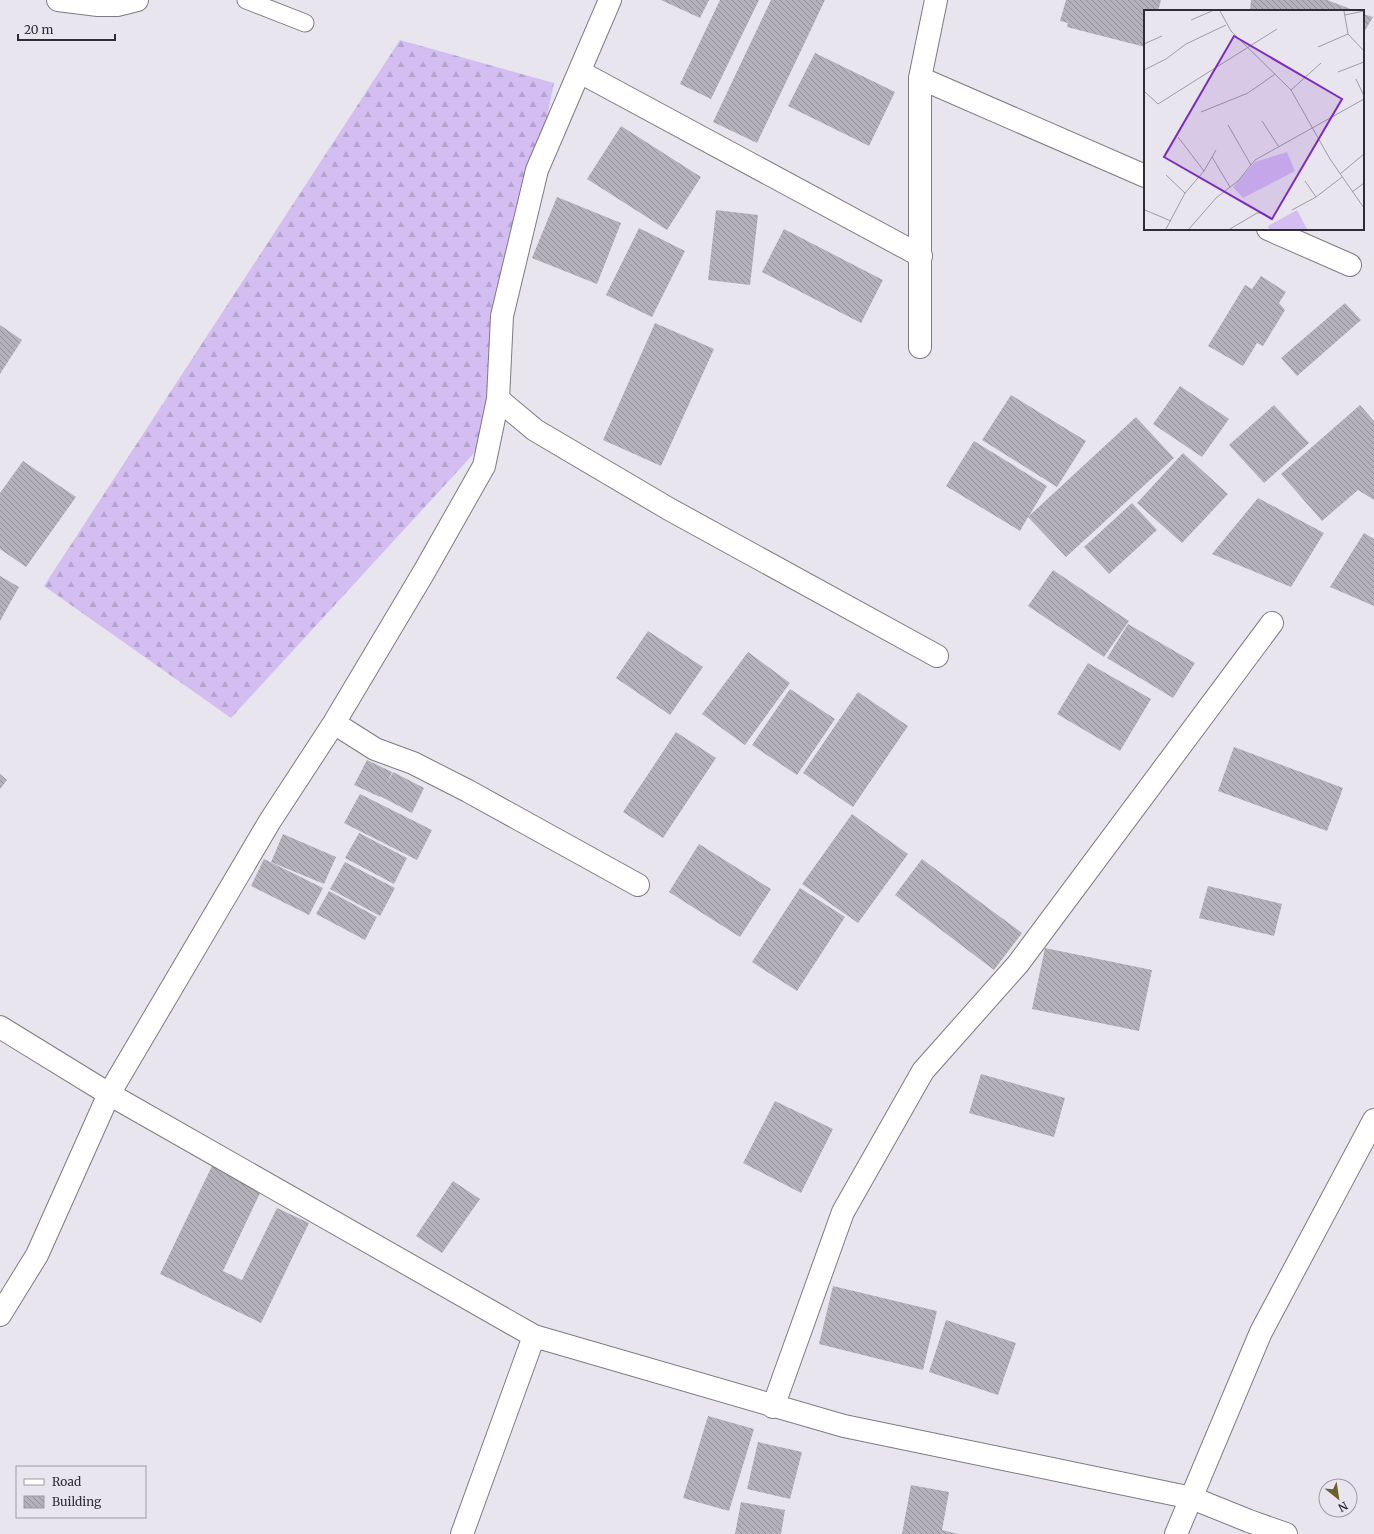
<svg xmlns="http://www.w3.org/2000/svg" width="1374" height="1534" font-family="Merriweather,serif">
<defs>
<pattern id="forest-firs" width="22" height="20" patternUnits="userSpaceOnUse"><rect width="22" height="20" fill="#d3bdf1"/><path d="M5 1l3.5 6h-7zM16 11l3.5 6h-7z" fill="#b5a3cf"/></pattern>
<pattern id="building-back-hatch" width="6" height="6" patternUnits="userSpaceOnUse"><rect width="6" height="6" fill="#b4b1ba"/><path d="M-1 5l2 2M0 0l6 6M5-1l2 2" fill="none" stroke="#939098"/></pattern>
</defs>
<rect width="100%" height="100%" fill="#e9e5ef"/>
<path fill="url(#forest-firs)" d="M400 40 554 83 478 449 231 718 44 586Z"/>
<path fill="url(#building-back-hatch)" d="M661 0H709L700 18Z
M720 0H759L711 99 680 84Z
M771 0H825L757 143 713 122Z
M1066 0H1161L1158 11H1145V47L1067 27 1068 23 1060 21Z
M1251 0H1327L1356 11H1250Z
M1363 14 1373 17 1363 34Z
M815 53 895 92 869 146 788 106Z
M621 126 701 177 667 230 587 179Z
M557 197 621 223 597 284 532 258Z
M716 210 758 215 750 285 708 280Z
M639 228 685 251 652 317 606 295Z
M784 229 883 280 861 323 762 272Z
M1261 276 1286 292 1279 303 1285 310 1263 346 1257 343 1243 366 1208 346 1245 285 1252 289Z
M1345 303 1361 320 1297 376 1281 358Z
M655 323 714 349 661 466 603 440Z
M0 325 22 340 0 374Z
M1180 386 1229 419 1202 457 1153 424Z
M1011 395 1086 441 1057 487 982 440Z
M1274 405 1309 443 1264 483 1229 445Z
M1360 405 1374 421V500L1358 490 1322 521 1281 474Z
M1136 417 1174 458 1066 557 1028 517 1020 531 946 486 974 441 1047 486 1029 516Z
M1183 453 1228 494 1182 543 1137 503Z
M23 461 76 497 26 567 0 549V493Z
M1258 498 1324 533 1291 587 1212 554Z
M1132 503 1157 530 1109 574 1084 547Z
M1364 533 1374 539V606L1330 587Z
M1053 570 1129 621 1104 657 1028 606Z
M0 576 19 587 0 621Z
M1128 624 1195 663 1173 698 1107 658Z
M648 631 703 667 670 715 616 678Z
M748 652 790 683 745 745 702 714Z
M1088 663 1151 699 1120 751 1057 714Z
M790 689 835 719 797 775 752 745Z
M858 692 908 726 853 807 803 773Z
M676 732 716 758 663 838 623 812Z
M1234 747 1343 788 1327 831 1218 791Z
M367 760 392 772 387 784 393 772 424 788 412 813 380 796V797L354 785Z
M0 774 7 780 0 789Z
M360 794 432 830 417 860 344 823Z
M852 814 908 854 858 923 802 884Z
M359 833 407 858 394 884 345 858Z
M283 834 336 857 324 884 271 862Z
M699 844 771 889 740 937 669 892Z
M264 859 323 888 309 915 251 886Z
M922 859 1022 933 994 970 895 895Z
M345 862 395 888 380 916 330 889Z
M1208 886 1282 904 1274 936 1199 918Z
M800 888 845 917 797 991 752 962Z
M329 891 377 917 365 940 316 914Z
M1045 948 1152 970 1139 1031 1032 1009Z
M981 1074 1065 1098 1054 1137 969 1113Z
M775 1101 833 1129 801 1193 743 1163Z
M212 1166 262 1189 223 1271 242 1280 277 1208 309 1223 261 1323 160 1274Z
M453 1181 480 1199 442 1253 416 1236Z
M833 1286 937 1311 923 1370 819 1344Z
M946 1320 1016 1343 998 1395 929 1372Z
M708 1416 754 1429 729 1511 683 1498Z
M758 1442 802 1452 790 1499 747 1489Z
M911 1485 949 1492 942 1530 958 1534H902Z
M741 1502 785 1510 781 1534H735Z"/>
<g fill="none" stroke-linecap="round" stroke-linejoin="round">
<g stroke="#7d7a83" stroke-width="19">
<path id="lane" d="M246 0 305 23"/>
</g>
<g stroke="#7d7a83" stroke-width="24">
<path id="street" d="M58 0 98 5H117L137 0
M580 72 921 256
M920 78 1145 176
M1268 229 1350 265
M920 347V78L936 0
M498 399 535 430 669 509 937 656
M334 723 375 749 413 763 468 791 638 885
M0 1027 109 1094 534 1336 844 1426 1192 1498 1249 1521 1286 1534
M0 1315 37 1255 109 1094 270 821 334 723 424 572 484 466 498 399 502 316 537 170 610 0
M773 1407 843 1212 923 1071 1018 964 1272 623
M462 1534 534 1336
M1176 1534 1261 1332 1374 1120"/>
</g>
<use href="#lane" stroke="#fff" stroke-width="17"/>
<use href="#street" stroke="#fff" stroke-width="22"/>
</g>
<g transform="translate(1144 10)">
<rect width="220" height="220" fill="#e9e5ef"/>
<path d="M143 142 151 161 99 188 89 177 111 152ZM153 200 163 219H125L124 216Z" fill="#d3bdf1"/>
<path fill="none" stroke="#9f9ba3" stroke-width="1" d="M76 1 87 21 147 80 186 149 220 198M200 1 204 24 220 41M201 5 220 1M47 10 68 1M0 34 18 26M174 37 204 24M0 60 22 49 42 34 82 15M194 62 220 52M212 69 220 86M147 80 177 53M0 81 14 94 133 19M57 102 104 83 131 64M118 111 135 137M84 115 107 155M34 127 60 161M68 147 86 177M196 164 220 144M22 165 41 183M161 171 172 187 198 167M208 182 220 173M1 200 27 211M148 200 172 187M22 219 41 183 60 161 72 140M45 219 72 188 94 171 111 150 220 89M86 219 113 203H119L128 210"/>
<path fill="#7b2cbf" fill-opacity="0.15" stroke="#7b2cbf" stroke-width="2" d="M90 26 198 89 128 209 20 147Z"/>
<rect width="220" height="220" fill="none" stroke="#2f2d31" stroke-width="2"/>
</g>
<rect x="16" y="1466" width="130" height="52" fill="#e9e5ef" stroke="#9f9ba3"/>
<rect x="24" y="1479" width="20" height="6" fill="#ffffff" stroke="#9f9ba3"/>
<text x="52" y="1486" font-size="12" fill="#2f2d31">Road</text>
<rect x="24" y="1496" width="20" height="12" fill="url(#building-back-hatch)" stroke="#9f9ba3"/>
<text x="52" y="1506" font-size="12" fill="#2f2d31">Building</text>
<g transform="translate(1338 1498) rotate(150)"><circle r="19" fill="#e9e5ef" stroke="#9f9ba3"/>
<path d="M0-3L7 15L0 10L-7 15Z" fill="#6d5f2c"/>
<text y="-6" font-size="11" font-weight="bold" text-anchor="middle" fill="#2f2d31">N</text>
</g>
<path d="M18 34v6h97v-6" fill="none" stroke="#2f2d31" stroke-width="2"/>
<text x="24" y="34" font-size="12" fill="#2f2d31" stroke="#e9e5ef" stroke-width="3" paint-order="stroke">20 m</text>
</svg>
